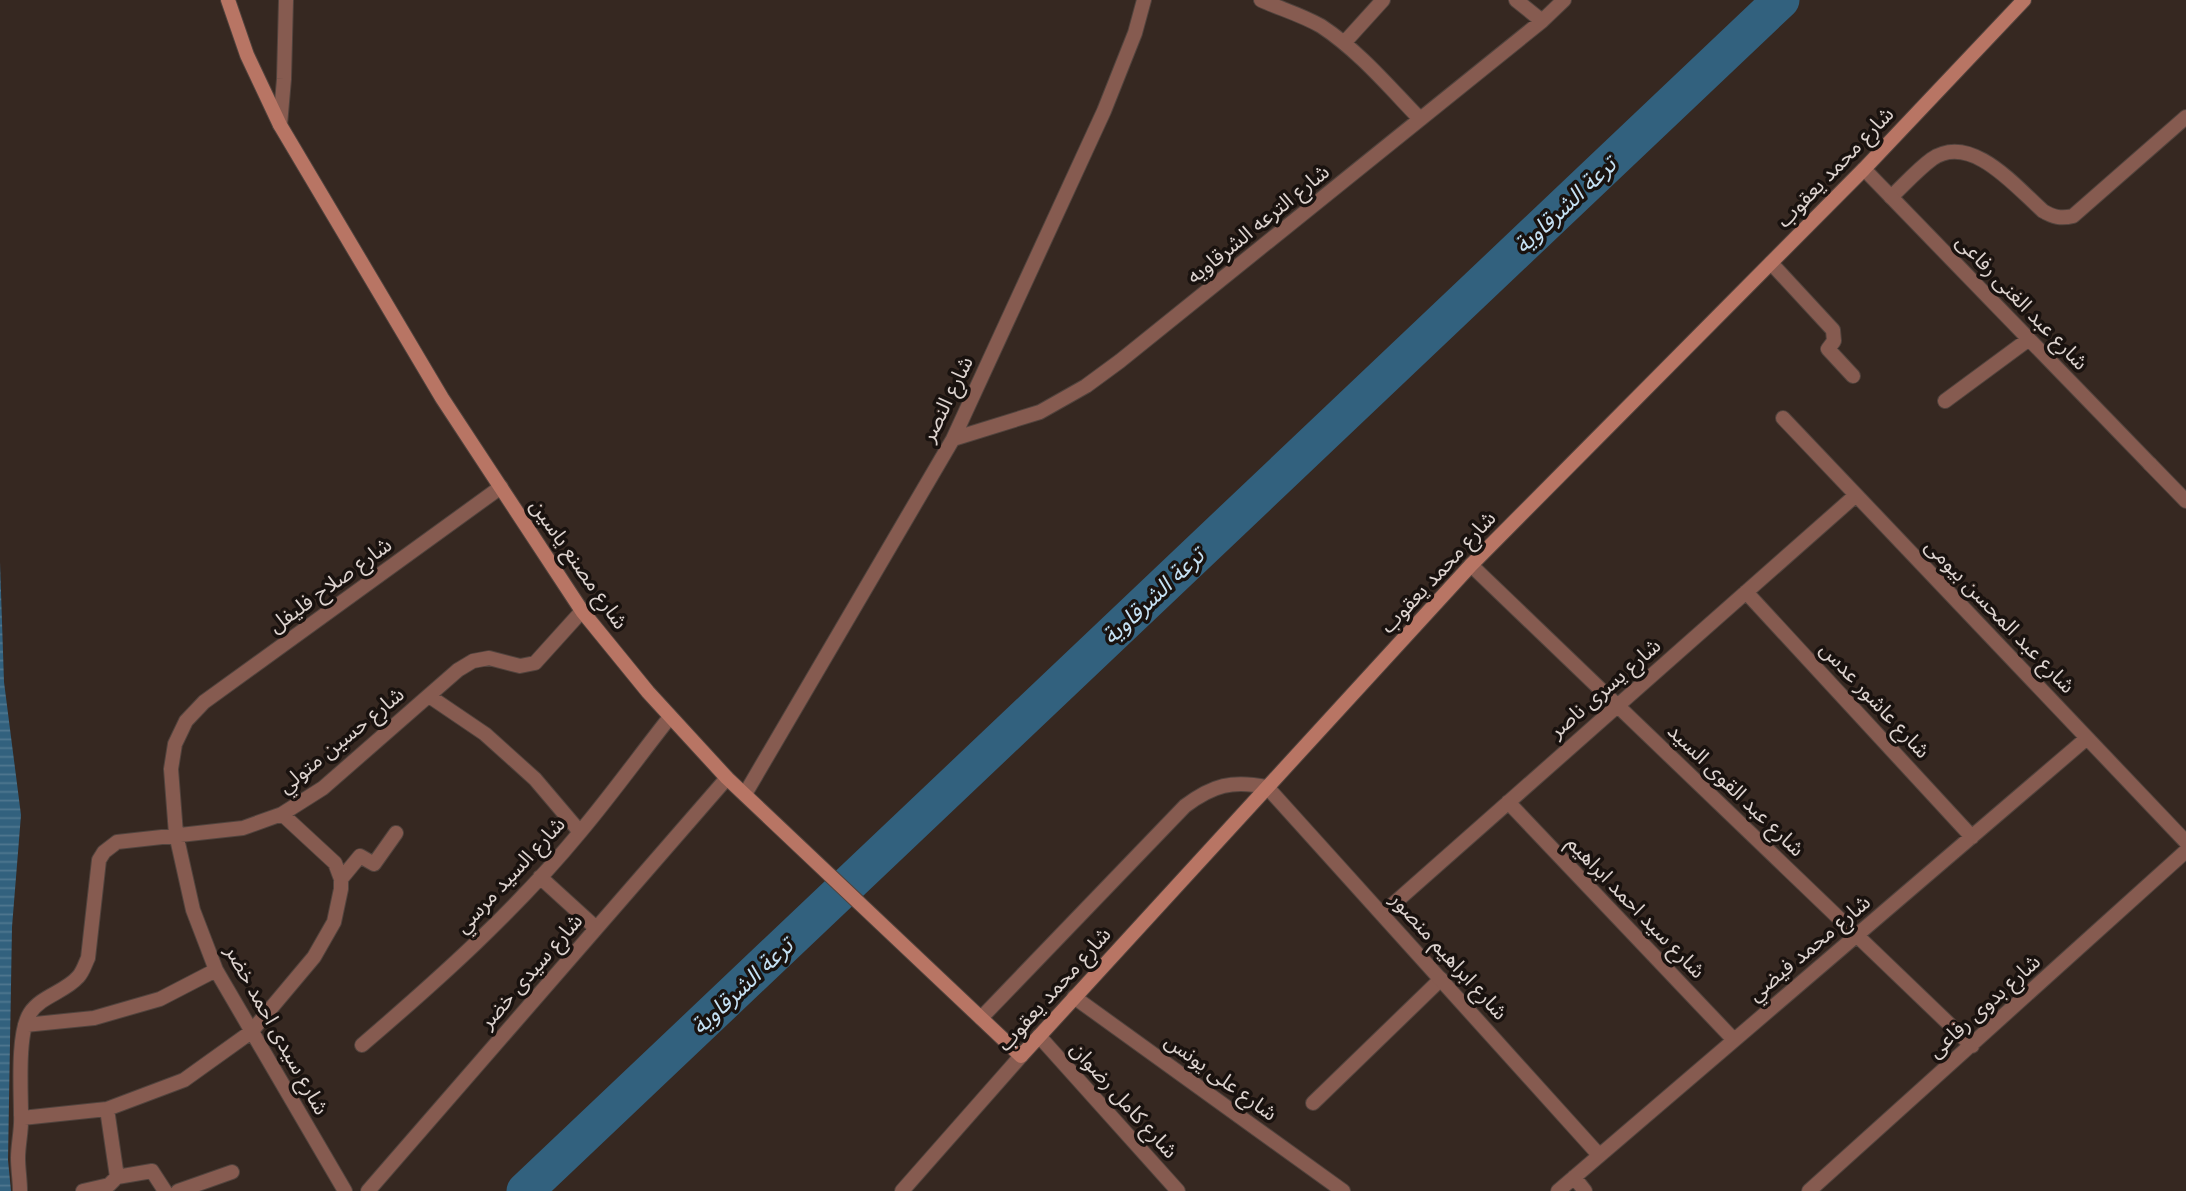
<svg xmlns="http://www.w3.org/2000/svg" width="2186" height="1191" font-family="Mulish,'Noto Sans Arabic',sans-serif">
<defs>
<pattern id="water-rules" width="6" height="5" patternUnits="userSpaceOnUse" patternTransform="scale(1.75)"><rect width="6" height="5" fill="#32617e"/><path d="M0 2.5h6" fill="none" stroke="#4f778f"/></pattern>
</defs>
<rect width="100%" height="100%" fill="#362821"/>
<path fill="url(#water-rules)" d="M0 562 4 682 21 815 12 927 8 1160 11 1191H0Z"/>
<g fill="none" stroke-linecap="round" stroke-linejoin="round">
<path stroke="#32617e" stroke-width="37" d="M525 1191 1781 0"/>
<g stroke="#51433d" stroke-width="16">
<path id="lane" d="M280 125 284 79 286 0
M1891 197C1904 185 1917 170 1932 159 1971 132 2016 187 2043 211 2053 217 2061 219 2073 216L2186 117
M2150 464 2186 501
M981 1018 1185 806C1213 785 1232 780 1267 787
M1313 1103 1441 979"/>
</g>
<g stroke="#51433d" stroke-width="16">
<path id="street" d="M1261 0C1281 9 1302 15 1321 26 1359 51 1389 87 1420 119
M1516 0 1542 21
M1344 43 1383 0
M1864 169 2150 464
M1771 263 1833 330 1834 341 1828 349 1853 376
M1945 401 2029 339
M1783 418 2186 842
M953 439 1040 412 1086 386 1120 361 1542 21 1564 0
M1471 565 1972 1046
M1746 592 1972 837
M429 696 485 734 535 779 580 832
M1267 787 1599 1155
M745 794 953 439 1104 111 1135 33 1144 0
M1508 802 1734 1040
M540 877 596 928
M341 879 360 856 374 864 396 833
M1382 914 1856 495
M1074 997 1343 1191
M25 1025 94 1018 160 999 216 970
M1039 1036 1178 1191
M362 1045C439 979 516 910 581 831 612 794 640 755 670 717
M22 1118 107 1109 184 1080 251 1032 314 957 334 922 341 889V879L335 863 282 814
M117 1177 152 1171 165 1191
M1574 1177 1585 1191
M20 1191C20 1180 18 1169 18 1158 18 1144 22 1129 21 1115 21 1090 17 1033 30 1013 41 996 65 992 78 977 83 972 85 964 88 958L99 860 104 852 117 842 243 828 282 814 323 788 458 670 473 661 489 658 520 666 535 663 582 611
M83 1191 109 1185 117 1177 107 1109
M178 1191 232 1172
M345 1191 216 970 193 910 176 834 171 769 175 744 186 721 204 702 501 487
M368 1191 727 778
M902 1191 1021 1056
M1558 1191 2087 738
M1809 1191 2186 851"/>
</g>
<g stroke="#51433d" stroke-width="16">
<path id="secondary" d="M228 0 247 55 280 125 442 398 582 611 648 692 727 778 1021 1056 1471 565 1864 169 2024 0"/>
</g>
<use href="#lane" stroke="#865b50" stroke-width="14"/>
<use href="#street" stroke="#865b50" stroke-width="14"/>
<use href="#secondary" stroke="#b87564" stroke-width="14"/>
</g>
<g text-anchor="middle" stroke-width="7" stroke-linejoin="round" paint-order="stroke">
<g font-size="21" fill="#ddd3cf" stroke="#19120f">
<text transform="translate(1835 167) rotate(-46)" y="7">شارع محمد يعقوب</text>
<text transform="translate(1258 224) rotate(-39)" y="7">شارع الترعه الشرقاويه</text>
<text transform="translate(2022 302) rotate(46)" y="7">شارع عبد الغنى رفاعى</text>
<text transform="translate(947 399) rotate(-64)" y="7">شارع النصر</text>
<text transform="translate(579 564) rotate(55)" y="7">شارع مصنع ياسين</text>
<text transform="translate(1438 572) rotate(-47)" y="7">شارع محمد يعقوب</text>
<text transform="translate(330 585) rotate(-36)" y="7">شارع صلاح فليفل</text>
<text transform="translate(2000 616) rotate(46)" y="7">شارع عبد المحسن بيومى</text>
<text transform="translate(1605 688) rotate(-41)" y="7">شارع يسرى ناصر</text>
<text transform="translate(1875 700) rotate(47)" y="7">شارع عاشور عدس</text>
<text transform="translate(341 740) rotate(-39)" y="7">شارع حسين متولي</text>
<text transform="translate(1736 790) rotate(44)" y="7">شارع عبد القوى السيد</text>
<text transform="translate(510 875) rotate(-47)" y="7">شارع السيد مرسي</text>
<text transform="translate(1636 907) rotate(46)" y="7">شارع سيد احمد ابراهيم</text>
<text transform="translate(1809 948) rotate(-40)" y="7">شارع محمد فيضي</text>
<text transform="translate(1449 956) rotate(48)" y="7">شارع ابراهيم منصور</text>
<text transform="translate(531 971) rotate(-49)" y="7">شارع سيدى خضر</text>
<text transform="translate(1054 989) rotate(-48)" y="7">شارع محمد يعقوب</text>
<text transform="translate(1984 1006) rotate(-42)" y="7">شارع بدوى رفاعى</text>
<text transform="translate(277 1030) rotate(61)" y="7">شارع سيدى احمد خضر</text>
<text transform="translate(1221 1077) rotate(36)" y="7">شارع على يونس</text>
<text transform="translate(1124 1100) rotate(48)" y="7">شارع كامل رضوان</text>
</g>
<g font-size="23" font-style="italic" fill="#c6e2f5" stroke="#19120f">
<text transform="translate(1565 205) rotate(-43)" y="8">ترعة الشرقاوية</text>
<text transform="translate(1153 596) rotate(-43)" y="8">ترعة الشرقاوية</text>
<text transform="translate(742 986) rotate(-43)" y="8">ترعة الشرقاوية</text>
</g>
</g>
</svg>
